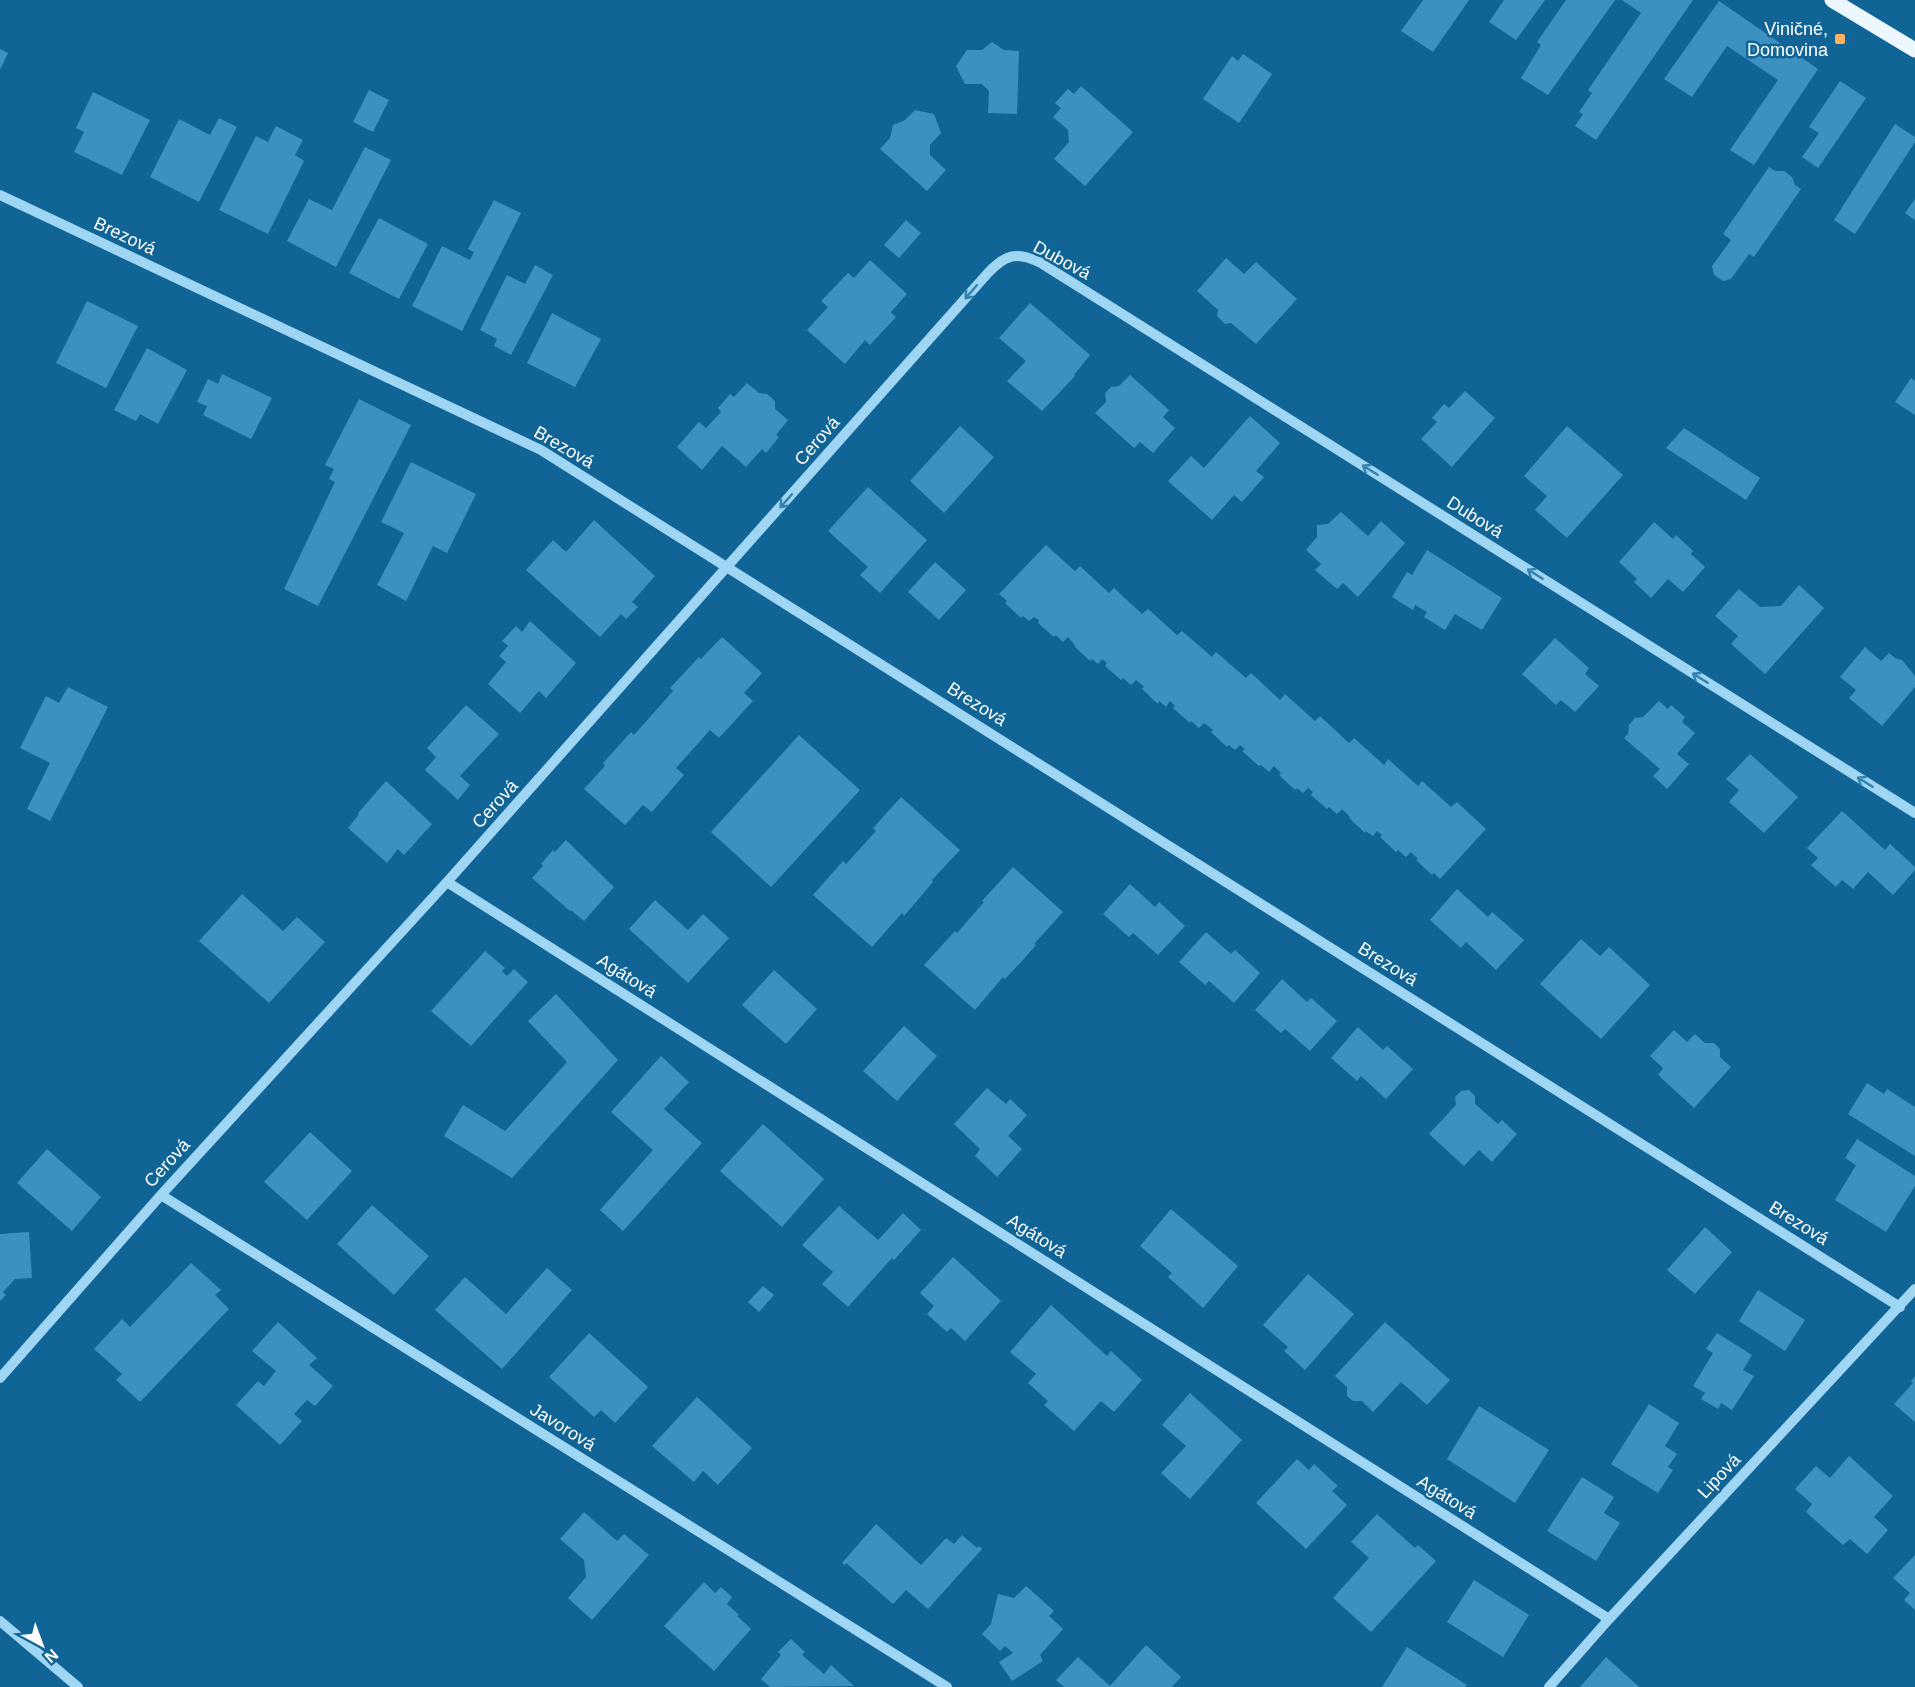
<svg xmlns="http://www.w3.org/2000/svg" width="1915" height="1687" font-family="Arial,sans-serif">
<rect width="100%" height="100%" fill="#106596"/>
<path fill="#3d91c0" d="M1423 0H1469L1433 52 1401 31Z
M1504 0H1545L1516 40 1489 22Z
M1566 0H1615L1548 95 1521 78 1541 45 1537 42Z
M1622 0H1693L1596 140 1575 126 1583 114 1579 112 1592 93 1588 90 1641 13Z
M1719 1 1818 69 1754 165 1730 150 1778 80 1727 46 1692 97 1664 79Z
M992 42 1004 50 1019 51 1017 114 988 113 989 91 982 84H965L956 66 967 50H982Z
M0 49 8 53 0 70Z
M1243 54 1272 74 1239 123 1203 99 1232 56 1238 61Z
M1840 81 1866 98 1818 168 1802 157 1819 133 1809 127Z
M1081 86 1133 132 1085 186 1054 159 1069 142 1068 130 1053 117 1061 108 1055 103 1068 89 1074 94Z
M369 90 389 100 373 132 353 122Z
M93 92 150 120 122 175 74 152 84 132 76 128Z
M915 110 934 114 941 133 930 145V155L946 170 927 191 880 149 890 138 893 125 905 120Z
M219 118 237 127 199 202 150 177 179 119 210 135Z
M1895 124 1915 137V142L1855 234 1834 220Z
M276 126 303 140 295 155 304 161 268 234 219 210 256 136 268 142Z
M365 147 391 160 336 267 287 241 309 199 332 210Z
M1769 167 1775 171H1784L1792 177 1795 185 1801 189 1754 257 1749 254 1731 279 1723 281 1714 275 1712 266 1731 240 1723 234Z
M1915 199V220L1905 213Z
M494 200 521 213 462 331 412 306 442 246 470 260 474 252 468 249Z
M379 218 428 244 399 299 349 273Z
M906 220 921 233 899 258 884 245Z
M1226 258 1244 274 1256 262 1297 299 1256 344 1231 323 1225 324 1217 316 1218 310 1197 291Z
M870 260 907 294 891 312 896 317 870 345 865 340 845 364 807 330 828 307 821 301 848 273 854 278Z
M535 265 553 275 511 355 494 346 497 339 480 330 507 275 525 284Z
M87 301 138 326 106 388 56 363Z
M1030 303 1090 355 1074 375 1075 376 1042 411 1007 381 1026 361 999 338Z
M552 313 601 339 575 387 527 363Z
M147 348 187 370 158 424 140 414 136 421 114 410Z
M222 374 272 398 251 439 203 415 207 406 197 402 208 379 218 384Z
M1130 375 1169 410 1163 417 1175 428 1153 453 1140 442 1134 448 1095 413 1106 402 1105 393 1111 387 1119 386Z
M1911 378 1915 381V415L1895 402Z
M747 383 759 393 767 394 775 401V409L788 420 776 435 779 437 766 453 762 449 746 467 722 446 702 470 677 447 699 422 706 428 721 412 718 408 730 394 734 397Z
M1465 391 1495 418 1452 467 1421 439 1437 422 1432 418 1444 404 1449 408Z
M359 399 411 425 318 606 284 589 335 482 329 479 334 469 325 465Z
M1250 416 1280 443 1256 471 1264 477 1242 502 1234 495 1212 520 1168 481 1191 456 1204 468Z
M960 426 994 457 944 513 910 481Z
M1567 426 1623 475 1567 538 1535 510 1547 496 1524 476Z
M1684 428 1760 478 1746 500 1666 448Z
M411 462 476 494 447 553 433 546 406 601 377 585 404 533 381 522Z
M868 487 927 540 880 593 860 575 868 567 828 531Z
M1341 512 1368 536 1381 521 1405 543 1358 597 1343 583 1337 589 1315 570 1321 564 1306 550 1317 537V525L1328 524Z
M594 520 655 576 632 602 638 607 626 619 621 614 600 637 526 570 553 540 566 552Z
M1654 522 1673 539 1676 535 1693 551 1691 554 1705 567 1683 592 1668 579 1651 598 1634 582 1637 579 1619 562Z
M1046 545 1075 571 1080 566 1109 593 1114 588 1142 614 1148 609 1177 635 1182 631 1212 657 1216 652 1246 678 1251 673 1280 700 1285 694 1315 721 1320 716 1349 743 1354 738 1384 765 1388 759 1418 786 1422 781 1451 807 1457 802 1486 829 1440 879 1434 873 1432 875 1416 860 1418 859 1411 852 1406 857 1398 850 1396 852 1380 837 1382 835 1377 831 1373 836 1366 831 1365 833 1349 818 1350 817 1342 809 1337 814 1329 807 1327 809 1311 795 1313 792 1308 788 1303 793 1297 788 1295 790 1279 775 1281 773 1274 766 1269 772 1261 765 1259 766 1242 751 1245 749 1240 745 1235 750 1229 745 1227 747 1211 732 1213 730 1204 723 1199 728 1191 721 1190 723 1173 708 1175 706 1170 701 1166 707 1159 701 1158 704 1142 689 1144 687 1136 680 1131 685 1123 678 1121 680 1105 666 1107 663 1102 659 1098 664 1092 659 1090 661 1074 646 1075 645 1068 637 1063 642 1056 635 1054 637 1038 623 1039 620 1034 617 1029 621 1023 616 1021 618 1005 603 1007 601 999 594Z
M1427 550 1502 598 1482 630 1455 614 1445 630 1424 617 1427 612 1415 605 1413 610 1392 597 1407 572 1412 575Z
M935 562 966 590 939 620 908 592Z
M1799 585 1824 608 1765 674 1731 644 1738 636 1715 616 1739 589 1760 607 1781 606Z
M530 621 576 663 546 698 539 691 520 713 488 684 506 662 499 656 508 646 502 641 516 626 522 632Z
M722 637 762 673 744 693 753 701 719 738 710 730 676 768 684 775 652 812 643 805 625 825 584 789 605 766 603 763 631 732 634 735 673 691 670 688 699 657 701 659Z
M1555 638 1589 668 1585 674 1599 686 1575 712 1561 700 1556 705 1522 674Z
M1865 647 1881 661 1889 653 1895 658 1902 660 1915 676V687L1882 726 1849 698 1856 690 1840 677Z
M68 687 108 707 50 821 27 809 50 763 20 748 46 696 59 703Z
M1659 701 1668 709 1671 705 1685 717 1682 722 1695 733 1677 754 1689 764 1667 789 1653 776 1660 769 1624 738 1628 734 1629 725 1635 718 1643 717Z
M466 705 499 734 460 776 470 785 458 800 425 770 436 757 427 748Z
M799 735 860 790 771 887 711 832Z
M1750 754 1798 797 1764 833 1729 802 1739 790 1726 779Z
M386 781 432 824 404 855 398 849 387 863 348 828 359 814 358 813Z
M901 797 960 850 932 880 933 882 904 916 902 913 872 947 813 895 843 861 846 864 876 831 873 828Z
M1842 811 1885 850 1890 844 1915 867V870L1893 895 1868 872 1853 889 1842 880 1836 887 1811 865 1818 858 1807 848Z
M566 840 614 887 584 921 571 910 570 911 532 878 543 866 541 864 553 850 555 852Z
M1013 867 1063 912 1034 944 1036 945 1023 960 1005 979 1003 977 975 1010 924 965 955 931 957 933 984 902 982 901Z
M1130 884 1155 907 1159 902 1185 926 1158 955 1133 933 1129 937 1103 914Z
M1457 889 1488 917 1492 912 1524 940 1496 970 1466 942 1461 948 1430 920Z
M242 894 283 931 297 917 325 942 269 1003 199 941Z
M655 900 688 930 703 914 729 938 688 983 629 929Z
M1206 932 1231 954 1235 950 1260 973 1234 1003 1209 981 1205 985 1179 962Z
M1581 939 1600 956 1609 947 1650 985 1601 1039 1540 984Z
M485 951 505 968 502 971 507 976 514 969 528 982 471 1046 431 1011Z
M774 970 817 1009 786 1044 742 1005Z
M1282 979 1307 1002 1311 998 1337 1021 1310 1051 1285 1029 1281 1033 1255 1010Z
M556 994 618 1060 512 1178 444 1136 463 1105 505 1131 567 1062 528 1021Z
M904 1026 937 1056 897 1101 863 1071Z
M1358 1027 1383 1050 1387 1046 1413 1069 1386 1099 1361 1076 1357 1081 1331 1058Z
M1674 1030 1687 1042 1695 1034 1705 1043H1714L1720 1049V1057L1731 1067 1694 1108 1658 1075 1663 1068 1650 1056Z
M661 1056 689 1082 664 1109 702 1143 623 1231 600 1210 653 1150 611 1112Z
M1867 1083 1884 1094 1887 1089 1915 1107V1156L1848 1114Z
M987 1088 1006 1104 1010 1099 1027 1115 1008 1136 1022 1149 997 1177 975 1156 980 1149 954 1124Z
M1469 1090 1475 1096V1104L1498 1124 1502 1120 1517 1134 1492 1162 1479 1150 1464 1166 1429 1134 1456 1105 1455 1097 1461 1091Z
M763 1124 824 1179 782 1227 720 1171Z
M310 1132 352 1171 307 1220 264 1182Z
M1857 1139 1915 1176V1186L1886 1232 1835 1200 1856 1165 1845 1158Z
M47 1149 101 1197 72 1231 17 1183Z
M372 1205 429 1256 394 1295 337 1244Z
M839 1206 878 1240 903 1213 921 1230 894 1260 892 1258 848 1307 822 1284 833 1272 802 1245Z
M1171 1209 1238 1266 1203 1308 1168 1277 1172 1273 1140 1246Z
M1705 1227 1732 1252 1695 1294 1667 1270Z
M29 1232 32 1278 15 1279 3 1292 6 1295 0 1301V1234Z
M953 1257 1001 1301 965 1341 951 1328 947 1332 927 1314 934 1306 920 1293Z
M191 1263 221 1290 215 1295 229 1309 140 1402 116 1380 122 1374 94 1349 122 1319 130 1327Z
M547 1268 572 1290 502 1369 435 1310 465 1277 506 1314Z
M1308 1274 1354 1314 1305 1370 1284 1351 1288 1347 1263 1325Z
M763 1286 774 1295 759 1312 748 1302Z
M1758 1290 1805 1320 1785 1351 1739 1321Z
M1051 1305 1107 1356 1111 1351 1142 1380 1114 1412 1101 1401 1074 1431 1044 1405 1048 1401 1028 1383 1036 1374 1010 1352Z
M278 1322 317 1358 309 1365 333 1386 315 1406 307 1400 294 1414 302 1421 280 1445 236 1405 258 1381 264 1386 276 1371 252 1351Z
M1385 1322 1450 1380 1427 1405 1401 1382 1373 1412 1362 1401H1353L1347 1396V1387L1335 1376Z
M589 1333 648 1387 615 1423 601 1410 594 1417 549 1377Z
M1717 1333 1752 1355 1743 1370 1754 1376 1732 1410 1721 1403 1718 1409 1701 1399 1705 1393 1693 1386 1713 1353 1706 1349Z
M1915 1376V1422L1894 1404 1913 1383 1911 1381Z
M1190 1393 1242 1440 1190 1499 1161 1473 1186 1446 1162 1425Z
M697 1397 752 1448 718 1485 703 1471 694 1482 652 1446Z
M1649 1404 1679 1423 1665 1446 1677 1454 1668 1467 1673 1470 1658 1493 1611 1464Z
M1479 1406 1549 1450 1515 1503 1447 1459Z
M1849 1456 1893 1496 1874 1517 1888 1530 1867 1554 1850 1539 1843 1545 1806 1512 1812 1504 1795 1489 1816 1466 1830 1478Z
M1297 1459 1309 1470 1314 1464 1338 1486 1332 1491 1347 1505 1306 1549 1256 1503Z
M1582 1477 1614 1497 1604 1513 1620 1523 1596 1561 1547 1531Z
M584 1512 617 1541 624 1534 649 1555 592 1620 568 1598 586 1577 584 1560 560 1539Z
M1377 1514 1415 1548 1418 1545 1436 1561 1371 1632 1333 1598 1369 1558 1351 1542Z
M876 1524 921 1565 946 1538 954 1544 962 1535 977 1548 979 1546 982 1549 928 1609 906 1590 893 1604 846 1563 845 1565 842 1563Z
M1915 1555V1610L1904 1600 1910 1593 1893 1578Z
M1474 1580 1529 1615 1503 1657 1447 1622Z
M704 1582 715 1593 721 1587 732 1597 727 1604 739 1615 737 1616 751 1629 714 1671 664 1626Z
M1026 1586 1054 1611 1049 1616 1063 1629 1040 1655 1043 1661 1012 1681 999 1662 1013 1653 1005 1646 1000 1651 982 1634 991 1624 998 1594 1014 1598Z
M791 1639 805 1652 802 1655 824 1674 831 1665 854 1686 770 1687 761 1679 781 1655 778 1652Z
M1146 1645 1181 1677 1172 1687H1064L1056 1680 1078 1657 1110 1686Z
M1407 1647 1467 1685 1465 1687H1382Z
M1606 1657 1639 1687H1580Z"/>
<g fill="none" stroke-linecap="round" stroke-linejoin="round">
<path stroke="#9fd6f4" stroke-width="10" d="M0 195 541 450 1900 1307
M447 882 1609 1619
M161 1195 947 1687
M0 1378 161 1195 447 882 987 274C1005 254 1017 251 1041 263L1915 813
M0 1621 78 1687
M1549 1687 1609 1619 1915 1289"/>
<path stroke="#ecf7ff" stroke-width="15" d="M1832 0 1915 50"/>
</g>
<defs><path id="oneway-shaft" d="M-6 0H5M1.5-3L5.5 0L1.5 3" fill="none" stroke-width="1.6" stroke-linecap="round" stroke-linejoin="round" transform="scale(1.5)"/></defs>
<g stroke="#3481ae">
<use href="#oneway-shaft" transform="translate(971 292) rotate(131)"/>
<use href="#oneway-shaft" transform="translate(1370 470) rotate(-148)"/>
<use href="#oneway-shaft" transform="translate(786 501) rotate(131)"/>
<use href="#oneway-shaft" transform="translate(1535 574) rotate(-148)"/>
<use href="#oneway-shaft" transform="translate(1700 678) rotate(-148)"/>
<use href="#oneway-shaft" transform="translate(1865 782) rotate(-148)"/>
</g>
<rect fill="#ffb362" stroke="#106596" stroke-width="2" x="1834" y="33" width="12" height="12" rx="3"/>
<g text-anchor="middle" stroke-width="5" stroke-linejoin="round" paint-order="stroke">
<g font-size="18" fill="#fff" stroke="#106596" text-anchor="end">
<text x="1828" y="35">Viničné,<tspan x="1828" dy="21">Domovina</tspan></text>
</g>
<g font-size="18" fill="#fff" stroke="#106596">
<text transform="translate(125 236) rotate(25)" y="6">Brezová</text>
<text transform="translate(1062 260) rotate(28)" y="6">Dubová</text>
<text transform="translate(817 441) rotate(-49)" y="6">Cerová</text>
<text transform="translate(564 447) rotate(30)" y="6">Brezová</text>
<text transform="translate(1475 517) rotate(32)" y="6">Dubová</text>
<text transform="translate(977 704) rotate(32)" y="6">Brezová</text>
<text transform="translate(495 804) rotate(-48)" y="6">Cerová</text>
<text transform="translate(1388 964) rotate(32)" y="6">Brezová</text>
<text transform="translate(627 976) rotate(32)" y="6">Agátová</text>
<text transform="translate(167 1163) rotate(-48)" y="6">Cerová</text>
<text transform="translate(1799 1223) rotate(32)" y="6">Brezová</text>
<text transform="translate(1037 1236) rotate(32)" y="6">Agátová</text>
<text transform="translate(563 1427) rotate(32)" y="6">Javorová</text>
<text transform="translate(1719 1476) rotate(-47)" y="6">Lipová</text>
<text transform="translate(1447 1497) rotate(32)" y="6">Agátová</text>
</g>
</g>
<g transform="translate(42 1645) rotate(139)" stroke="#106596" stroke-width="4.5" paint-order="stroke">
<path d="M0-4.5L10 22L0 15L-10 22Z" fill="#ffffff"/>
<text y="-9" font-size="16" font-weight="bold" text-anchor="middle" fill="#ffffff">N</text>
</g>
</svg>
